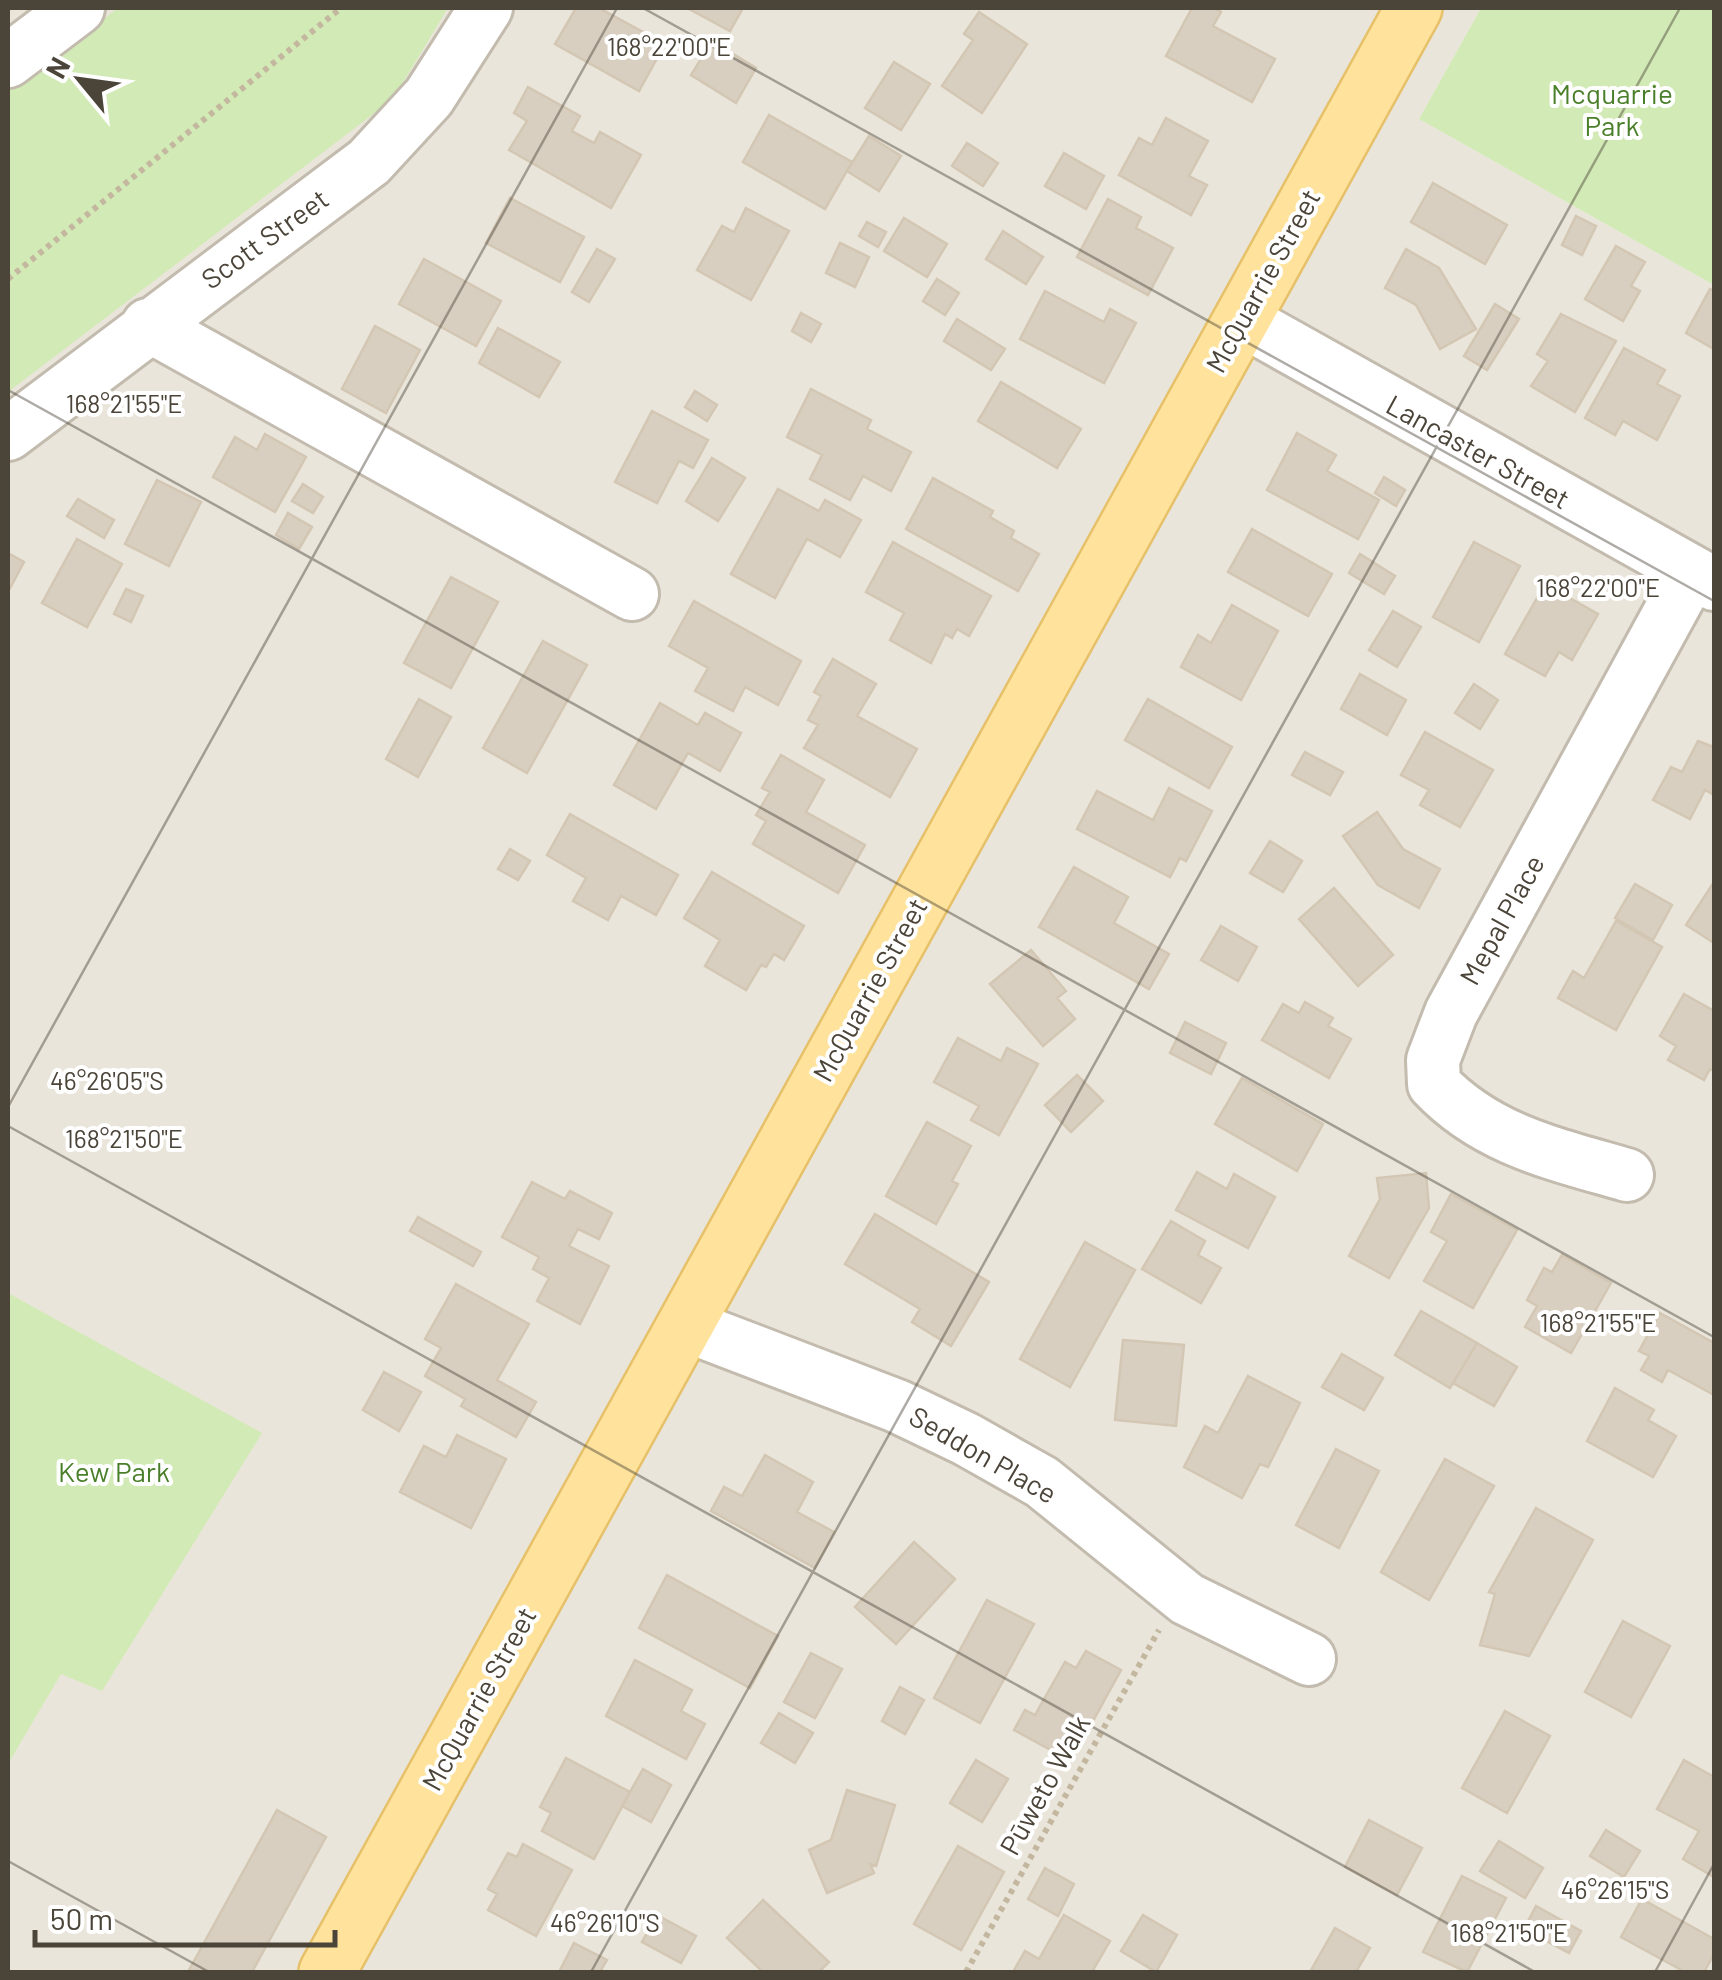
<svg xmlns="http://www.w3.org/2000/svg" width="1722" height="1980" font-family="Barlow,sans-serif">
<rect width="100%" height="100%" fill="#f6f3ec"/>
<path fill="#eae5da" d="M8 8H1481L1419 119 1714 285V1972H8Z"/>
<path fill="#d2eab5" d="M118 8H448L393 99 8 392V91Z
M1481 8H1714V285L1419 119Z
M8 1293 262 1433 102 1691 61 1674 8 1764Z"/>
<path fill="#d8cfc1" stroke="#d3c7b4" stroke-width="2.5" d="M576 8H599L665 44 639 91 555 44Z
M687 8H743L730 31Z
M1192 8H1213L1221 12 1213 26 1275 59 1252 102 1166 56Z
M979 12 1027 44 982 113 942 86 973 40 964 34Z
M712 41 756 68 736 103 691 75Z
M894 62 930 84 901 130 865 108Z
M528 87 580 116 572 131 594 143 600 132 641 155 611 208 509 150 527 121 514 113Z
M769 115 852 162 825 209 743 162Z
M1166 118 1208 141 1189 176 1207 185 1191 215 1119 175 1139 138 1152 145Z
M869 136 901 156 879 191 847 171Z
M967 143 998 163 983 186 952 166Z
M1064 153 1104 176 1086 209 1045 186Z
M1433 183 1507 225 1485 264 1411 222Z
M510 198 584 237 560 282 486 243Z
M1108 199 1141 217 1136 228 1173 248 1148 295 1077 257Z
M746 208 789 231 751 300 697 270 722 226 734 232Z
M1576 216 1596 226 1582 255 1562 245Z
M904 218 947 244 927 277 884 251Z
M867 222 886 232 878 247 859 236Z
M1003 231 1043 257 1026 284 986 259Z
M840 243 869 257 855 287 826 273Z
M1616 246 1645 262 1631 286 1640 291 1623 321 1585 299Z
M597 249 615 259 589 302 572 292Z
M1406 249 1439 268 1476 329 1440 349 1416 305 1385 288Z
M424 259 501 301 476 346 399 304Z
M937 279 959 293 945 315 923 301Z
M1710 289 1714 291V349L1686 333Z
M1045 291 1104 322 1110 309 1136 323 1104 383 1020 339Z
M1495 304 1519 319 1487 370 1464 356Z
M801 313 821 324 811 342 792 331Z
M1561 314 1616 341 1575 412 1531 386 1548 361 1537 354Z
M957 319 1005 349 991 370 944 341Z
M375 326 420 350 386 413 342 389Z
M498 328 560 362 539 397 479 363Z
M1624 348 1665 370 1657 384 1680 396 1657 440 1623 421 1615 435 1585 418Z
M1001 382 1081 429 1057 468 978 421Z
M811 389 871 420 867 429 911 452 891 491 863 476 850 500 810 479 822 455 787 437Z
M695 391 717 405 707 421 685 407Z
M652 411 708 440 693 468 679 461 657 503 615 482Z
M1297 433 1336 455 1327 471 1379 500 1358 539 1267 490Z
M265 434 306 457 275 512 213 477 235 437 257 450Z
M712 458 745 478 718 521 686 501Z
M1384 477 1405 490 1396 506 1375 493Z
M933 478 993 511 990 517 1014 531 1011 538 1039 554 1018 591 906 529Z
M157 480 201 502 169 566 125 544Z
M303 484 323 497 313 513 292 501Z
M778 489 819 511 825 500 861 520 840 557 807 539 775 598 731 574Z
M78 499 114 520 104 538 67 516Z
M288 513 312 527 299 549 276 535Z
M1252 529 1332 574 1308 616 1228 572Z
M77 539 122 564 87 627 42 603Z
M893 542 991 596 969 636 957 629 952 638 945 634 931 663 890 640 904 613 866 592Z
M1474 542 1520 566 1479 642 1433 617Z
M8 553 24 562 8 592Z
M1360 554 1395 576 1384 594 1349 573Z
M451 577 498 602 451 688 404 663Z
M1545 584 1598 614 1572 660 1559 652 1545 676 1505 654Z
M126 589 143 596 131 622 114 614Z
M694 601 801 661 778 705 745 687 733 711 695 691 708 668 669 646Z
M1232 605 1278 631 1241 700 1181 667 1198 635 1211 643Z
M1393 611 1421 627 1397 667 1369 650Z
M543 641 587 665 527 773 483 748Z
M833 659 876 684 857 716 917 749 890 797 804 748 818 725 808 720 821 696 814 692Z
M1360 674 1406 700 1387 735 1341 709Z
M1474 684 1498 700 1480 729 1455 713Z
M419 699 451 717 418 777 386 759Z
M1148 699 1232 747 1209 788 1125 740Z
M660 703 698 725 705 713 741 733 720 771 688 753 656 809 614 785Z
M1425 732 1493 770 1460 827 1420 805 1429 790 1401 775Z
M1698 741 1714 747V795L1705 790 1690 819 1653 800 1671 767 1682 772Z
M1305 752 1343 772 1330 795 1292 775Z
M781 755 824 780 806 812 865 845 838 893 753 844 766 821 756 815 770 792 762 788Z
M1169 788 1212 811 1186 861 1180 858 1170 877 1077 829 1097 791 1153 820Z
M1377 812 1403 849 1440 869 1419 908 1378 885 1343 836Z
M570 814 678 875 656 915 621 896 608 920 573 901 586 878 547 855Z
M1270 841 1302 861 1283 892 1250 873Z
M510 849 530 861 518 880 498 869Z
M1074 867 1128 897 1114 923 1169 954 1149 989 1039 927Z
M712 872 804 926 784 960 774 954 766 967 761 965 746 990 705 966 720 940 684 918Z
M1635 884 1672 905 1653 940 1615 918Z
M1712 885 1714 887V943L1686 925Z
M1334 888 1393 955 1358 986 1299 919Z
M1616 921 1662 947 1616 1030 1558 998 1573 971 1584 978Z
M1221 926 1257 947 1238 981 1201 960Z
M1031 950 1066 991 1057 998 1075 1019 1043 1046 990 984Z
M1684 994 1714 1011V1071L1710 1069 1704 1080 1668 1060 1676 1046 1660 1036Z
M1305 1002 1333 1018 1328 1026 1351 1039 1329 1078 1262 1040 1283 1004 1299 1013Z
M1185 1022 1226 1043 1211 1074 1170 1053Z
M958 1038 1001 1061 1007 1048 1038 1064 999 1135 971 1120 979 1106 934 1082Z
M1077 1075 1103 1101 1071 1132 1045 1105Z
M1242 1078 1323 1124 1297 1171 1215 1124Z
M927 1122 971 1146 952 1181 958 1184 936 1224 886 1196Z
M1197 1172 1227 1189 1234 1174 1275 1197 1248 1248 1176 1210Z
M1426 1173 1429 1208 1389 1278 1349 1256 1380 1199 1377 1178Z
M532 1182 565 1199 570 1191 612 1213 599 1239 578 1229 569 1246 609 1266 580 1324 537 1301 549 1278 533 1269 539 1257 502 1237Z
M1451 1194 1517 1230 1473 1308 1424 1281 1447 1241 1431 1232Z
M875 1214 989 1282 951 1346 912 1322 920 1309 845 1264Z
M418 1217 481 1252 473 1266 410 1231Z
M1171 1221 1205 1241 1198 1255 1221 1268 1201 1303 1142 1269Z
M1085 1242 1135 1270 1070 1387 1020 1359Z
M1562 1255 1611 1283 1571 1353 1525 1327 1537 1306 1527 1300 1544 1268 1552 1272Z
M456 1284 529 1324 497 1380 536 1402 516 1437 461 1406 465 1399 425 1376 441 1348 425 1339Z
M1421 1311 1477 1343 1450 1388 1395 1355Z
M1660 1313 1714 1343V1395L1668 1370 1662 1382 1641 1370 1649 1356 1639 1351Z
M1123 1340 1184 1345 1176 1426 1115 1420Z
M1477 1343 1517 1367 1494 1406 1453 1383Z
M1342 1354 1383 1378 1364 1410 1322 1387Z
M384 1372 421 1392 399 1431 363 1410Z
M1248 1376 1300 1403 1268 1467 1260 1464 1242 1498 1184 1467 1205 1426 1218 1433Z
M1615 1388 1654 1410 1648 1420 1676 1436 1653 1477 1587 1441Z
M457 1435 506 1459 471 1528 400 1492 424 1446 446 1457Z
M1336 1449 1379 1471 1339 1548 1296 1525Z
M765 1455 813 1482 797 1512 834 1532 815 1568 711 1511 724 1487 742 1496Z
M1445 1459 1494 1486 1429 1600 1381 1572Z
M1536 1508 1593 1540 1529 1656 1480 1645 1495 1594 1489 1592Z
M914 1542 955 1579 896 1644 855 1607Z
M667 1575 778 1636 750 1688 639 1628Z
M987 1600 1034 1624 980 1723 934 1698Z
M1623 1621 1670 1646 1631 1717 1585 1692Z
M1086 1651 1121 1670 1071 1761 1014 1730 1025 1710 1035 1715 1065 1662 1076 1668Z
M811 1653 842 1669 815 1718 784 1702Z
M635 1660 692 1690 681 1711 705 1724 686 1759 606 1716Z
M900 1687 924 1700 905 1734 882 1721Z
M1505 1711 1550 1736 1507 1813 1462 1788Z
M779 1713 813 1733 795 1763 761 1743Z
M566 1758 630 1792 594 1859 542 1831 551 1813 540 1807Z
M976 1760 1008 1779 982 1822 950 1803Z
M1684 1760 1714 1777V1877L1683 1859 1699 1831 1657 1809Z
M643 1769 671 1785 651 1822 622 1806Z
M847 1790 895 1805 876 1866 870 1864 874 1873 827 1893 809 1850 831 1840Z
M277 1810 326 1837 252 1972H188Z
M1369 1820 1422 1848 1397 1895 1345 1867Z
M1606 1830 1640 1851 1624 1877 1590 1856Z
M1499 1841 1543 1868 1525 1898 1480 1871Z
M523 1844 572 1870 536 1936 488 1910 497 1894 488 1889 508 1853 517 1857Z
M958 1846 1004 1872 961 1950 914 1924Z
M1045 1868 1074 1884 1058 1916 1028 1899Z
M1462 1876 1506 1898 1467 1972 1423 1952Z
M1642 1899 1714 1939V1954L1704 1972H1685L1621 1937Z
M763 1900 829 1962 819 1972H763L727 1938Z
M1536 1906 1581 1931 1569 1953 1524 1929Z
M657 1915 696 1936 681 1963 642 1942Z
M1064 1915 1110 1941 1092 1972H1013L1025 1951 1039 1959Z
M1143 1915 1177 1935 1156 1972 1121 1951Z
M1335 1928 1370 1948 1356 1972H1310Z
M574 1943 607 1960 600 1972H559Z"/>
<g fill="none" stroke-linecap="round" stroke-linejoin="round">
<g stroke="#c2bbae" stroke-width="58">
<path id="minor" d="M8 61 78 8
M1242 320 1714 584
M148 325 632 594
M8 434 369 162 429 97 486 8
M1627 1175C1555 1154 1487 1140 1434 1084L1433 1060 1451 1013 1692 572
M685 1325 897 1406 966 1439 1042 1482 1187 1599 1309 1659"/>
</g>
<g stroke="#e6c16a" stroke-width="60">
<path id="major" d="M327 1972 1414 8"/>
</g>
<path stroke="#c4b79f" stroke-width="6" stroke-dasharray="5 5" stroke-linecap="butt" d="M8 279 341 8
M966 1972 1159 1630"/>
<use href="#minor" stroke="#fff" stroke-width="52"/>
<use href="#major" stroke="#ffe39c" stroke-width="55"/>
</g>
<path fill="none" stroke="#4b4439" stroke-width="2.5" stroke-opacity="0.45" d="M643 8 1714 601M8 390 1714 1337M8 1107 617 8M8 1126 1535 1972M8 1861 209 1972M591 1972 1680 8M1655 1972 1714 1864"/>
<g text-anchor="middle" stroke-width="8" stroke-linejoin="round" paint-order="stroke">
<g font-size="28" fill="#4a7f2a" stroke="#fff">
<text x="1612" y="104">Mcquarrie<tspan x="1612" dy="32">Park</tspan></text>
<text x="114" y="1482">Kew Park</text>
</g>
<g font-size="28" fill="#4b4439" stroke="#fff">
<text transform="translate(265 239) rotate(-36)" y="10">Scott Street</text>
<text transform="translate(1263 281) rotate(-61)" y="10">McQuarrie Street</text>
<text transform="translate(1478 452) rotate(29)" y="10">Lancaster Street</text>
<text transform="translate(1502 920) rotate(-61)" y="10">Mepal Place</text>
<text transform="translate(870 990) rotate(-61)" y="10">McQuarrie Street</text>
<text transform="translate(983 1455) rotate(30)" y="10">Seddon Place</text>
<text transform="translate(479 1699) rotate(-61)" y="10">McQuarrie Street</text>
<text transform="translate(1045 1785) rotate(-61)" y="10">Pūweto Walk</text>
</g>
</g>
<g font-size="25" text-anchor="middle" fill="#4b4439" stroke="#fff" stroke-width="8" stroke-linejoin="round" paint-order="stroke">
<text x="669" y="56">168°22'00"E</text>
<text x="124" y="413">168°21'55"E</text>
<text x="1598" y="597">168°22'00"E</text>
<text x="107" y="1090">46°26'05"S</text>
<text x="124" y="1148">168°21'50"E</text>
<text x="1598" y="1332">168°21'55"E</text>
<text x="1615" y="1899">46°26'15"S</text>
<text x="605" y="1932">46°26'10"S</text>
<text x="1509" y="1942">168°21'50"E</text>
</g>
<rect width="1722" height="1980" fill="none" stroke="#4b4439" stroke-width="20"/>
<g transform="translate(80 80) rotate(299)" stroke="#ffffff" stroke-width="8" paint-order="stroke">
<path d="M0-8L18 38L0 25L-18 38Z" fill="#4b4439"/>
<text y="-15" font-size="28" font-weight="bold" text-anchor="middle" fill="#4b4439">N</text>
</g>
<path d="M35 1930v15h300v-15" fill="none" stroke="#4b4439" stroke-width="5"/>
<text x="50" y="1930" font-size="30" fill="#4b4439" stroke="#ffffff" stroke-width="8" paint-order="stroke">50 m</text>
</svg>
